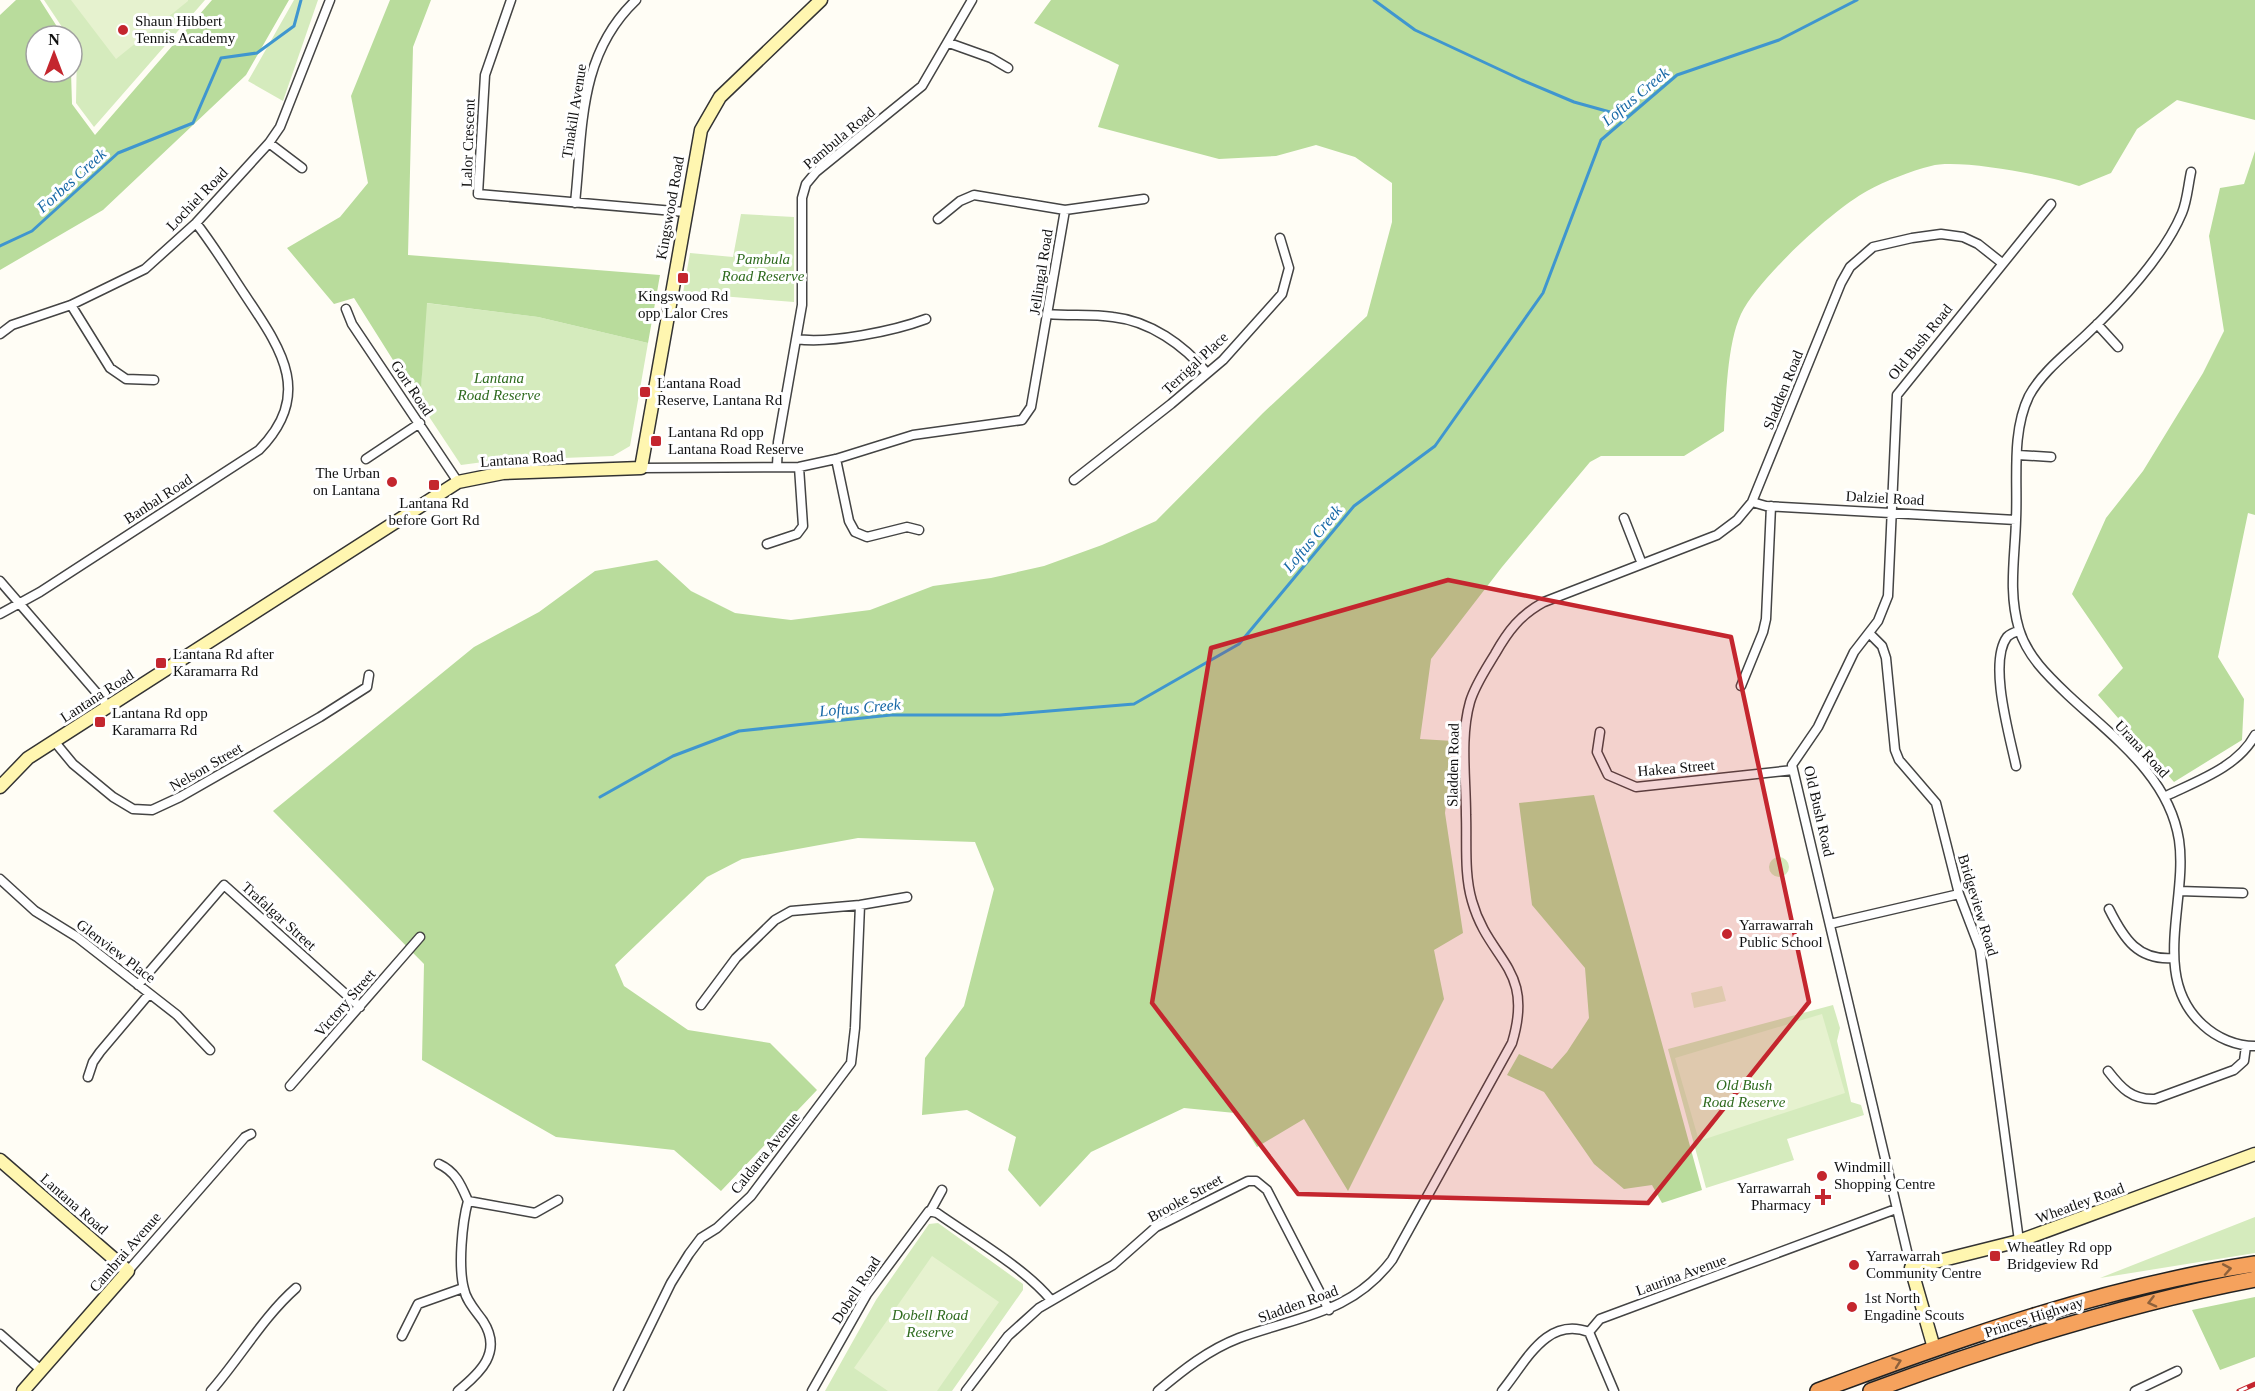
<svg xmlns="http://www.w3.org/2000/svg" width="2255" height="1391" font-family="Georgia,serif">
<rect width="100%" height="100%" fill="#fffdf5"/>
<path fill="#d5ebbd" d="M44 0H205L94 127 76 103 77 49 72 36H68Z
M294 0H318L283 101 248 81Z
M741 214 794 217V302L683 293 690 253 733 257Z
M426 303 538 317 648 343 630 446 613 456 491 461 461 465 420 403Z
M1769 867a10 10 0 1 1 20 0a10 10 0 1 1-20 0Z
M1833 1005 1840 1028 1837 1041 1851 1102 1861 1105 1864 1115 1787 1139 1794 1160 1706 1188 1668 1049Z
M2255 1217V1253L2100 1278Z
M938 1223 1023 1284V1290L952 1391H825L876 1300 929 1224Z"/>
<path fill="#b9dc9c" d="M16 0H40L63 36H36V72H71L72 104 95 135 212 0H289L246 75 103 210 0 270V15Z
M390 0H431L413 47 408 255 660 275 648 343 538 317 427 303 420 403 354 298 334 304 287 248 340 217 368 183 351 96Z
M1051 0H2255V120L2177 100 2137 129 2111 173 2079 186C2051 176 1958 158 1931 166 1911 171 1885 181 1867 191 1832 210 1758 279 1741 314 1727 344 1726 398 1724 431L1684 456H1601L1590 462 1502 567 1431 659 1420 739 1453 741 1445 813 1463 933 1434 950 1444 999 1348 1191 1304 1119 1257 1147 1235 1113 1184 1108 1091 1152 1040 1207 1008 1170 1016 1137 967 1110 922 1115 925 1058 964 1006 994 889 975 842 858 838 742 859 707 877 615 965 624 986 688 1030 770 1043 817 1090 721 1191 674 1150 556 1137 422 1060 424 964 273 811 474 647 539 612 595 571 657 560 691 591 735 613 791 620 870 610 933 586 991 578 1044 566 1102 545 1156 521 1263 413 1367 316 1392 222V183L1355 157 1316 145 1276 156 1219 159 1098 127 1119 65 1034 23Z
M2255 151V515L2248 513 2218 657 2244 699 2242 740 2174 782 2098 695 2123 668 2072 594 2106 518 2143 471 2203 373 2224 331 2209 236 2220 188 2244 184Z
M1594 795 1702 1190 1662 1203 1652 1185 1624 1189 1594 1164 1544 1092 1507 1075 1519 1054 1552 1069 1567 1052 1589 1018 1585 968 1532 905 1519 803Z
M2255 1297V1357L2220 1370 2192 1310Z"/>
<path fill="#e6f2cf" d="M71 0H188V1L116 59Z
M1722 986 1726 1001 1694 1008 1691 993Z
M1822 1014 1845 1093 1699 1141 1675 1058Z
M932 1256 999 1302 937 1391H888L854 1368Z"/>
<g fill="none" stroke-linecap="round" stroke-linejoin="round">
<path stroke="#3f96cf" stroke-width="3" d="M1374 0 1415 30 1522 80 1574 102 1628 117
M0 246 32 231 118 153 193 123 221 58 257 53 294 26 301 0
M600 797 673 756 739 731 891 715H1000L1134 704 1239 644 1354 506 1435 446 1543 293 1601 140 1677 75 1779 40 1857 0"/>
<g stroke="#444" stroke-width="11">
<path id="street" d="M511 0 485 75 478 194 685 212
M949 43 991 58 1008 68
M269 143 302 168
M2191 172C2188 186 2187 201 2182 213 2164 256 2119 304 2086 335 2066 354 2042 372 2029 396 2011 433 2018 480 2016 520 2015 557 2008 592 2019 629 2027 656 2048 676 2068 695 2113 737 2169 776 2179 840 2188 900 2150 978 2203 1025 2217 1038 2236 1046 2255 1046
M575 203C583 128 578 55 636 0
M938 219 960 201 974 195 1065 210
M71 305 110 368 126 379 154 380
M346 309 352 324 458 482
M1048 314C1070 316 1091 314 1113 317 1150 321 1184 345 1207 373
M2097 324 2118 347
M0 334 12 325 71 305 145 269 196 223 269 143 280 127 330 0
M796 339C830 344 894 331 926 319
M2018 455 2051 457
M366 459 420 423
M836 459 849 521 855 532 867 537 907 527 919 530
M777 467 778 442 802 305V198L806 184 816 172 922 86 972 0
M641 468 799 467 836 459 913 435 1022 420 1031 407 1065 210 1144 199
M1074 480 1171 404 1223 360 1282 294 1289 268 1280 238
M1752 502 1766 506 2016 520
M1624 518 1642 564
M767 544 797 534 803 526 799 467
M0 581 108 706
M0 614 40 592 259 450C314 394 281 349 245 295 229 271 214 246 196 223
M1869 633 1882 646 1886 658 1895 750 1899 760 1936 803 1959 894 1980 949 2019 1241
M1741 686 1763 632 1766 619 1771 506
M1600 732 1597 752 1608 775 1636 787 1793 770
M54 741 73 764 113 797 133 809 152 810 180 797 320 717 367 687 369 675
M2016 766C2010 737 1988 663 2007 637 2010 634 2015 632 2019 631
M2166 796C2197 781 2238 767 2255 735
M0 879 35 911 77 937 177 1015 210 1050
M2179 891 2243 893
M2109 909C2124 939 2138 961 2174 958
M1830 924 1959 894
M138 985 224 885 360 1007
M701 1005 736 958 775 920 791 911 860 905 907 897
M2108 1071C2121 1088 2132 1100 2155 1099L2234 1070 2244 1061 2246 1046
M88 1077 93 1062 100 1052 149 994
M290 1086 420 937
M439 1164C456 1172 461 1185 468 1201 462 1223 458 1267 464 1289 466 1301 476 1311 483 1321 503 1352 480 1373 458 1391
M468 1201 535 1213 558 1200
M931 1210 942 1190
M1911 1268 1792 765 1818 727 1854 652 1878 621 1888 596 1897 395 2051 204
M128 1271 245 1137 251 1134
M1589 1332 1614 1391
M0 1334 41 1370
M402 1336 418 1304 463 1288
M211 1391C240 1358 263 1317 296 1288
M618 1391 671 1283 689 1254 701 1238 717 1228 751 1196 851 1063 855 1028 860 905
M812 1391 867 1294 929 1211 937 1213C971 1237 1025 1268 1051 1300
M966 1391 1008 1336 1039 1308 1113 1265 1156 1227 1248 1181H1256L1267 1190 1329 1310
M1158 1391C1183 1370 1208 1350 1239 1338 1299 1316 1351 1314 1392 1260L1512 1043C1535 967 1489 962 1472 901 1464 874 1467 843 1466 815 1466 779 1460 737 1470 702 1475 685 1486 669 1495 654 1508 631 1520 615 1544 602L1717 535 1737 520 1752 502 1841 283 1850 267 1873 247 1912 238 1941 234 1963 237 1978 244 2002 263
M1502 1391C1526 1362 1546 1316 1589 1332L1600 1319 1896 1209
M2135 1391 2177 1371"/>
</g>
<g stroke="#333" stroke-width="15">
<path id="secondary" d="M0 787 28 758 458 482 503 473 641 468 701 130 720 97 821 0
M0 1160 128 1271 23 1391
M1934 1348 1911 1268 2019 1241 2255 1154"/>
</g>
<g stroke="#222" stroke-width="18">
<path id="highway" d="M1818 1391C1960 1338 2104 1287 2255 1264
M1871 1391C1995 1345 2124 1304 2255 1279"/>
</g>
<use href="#street" stroke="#fff" stroke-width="8"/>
<use href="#secondary" stroke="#fff6b0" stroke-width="12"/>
<use href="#highway" stroke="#f5a25d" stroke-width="15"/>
<g stroke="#c4262e" stroke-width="5">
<path id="rail" d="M2239 1391 2255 1384"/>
</g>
<use href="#rail" stroke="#fff" stroke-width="3" stroke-dasharray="9" stroke-linecap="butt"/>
</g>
<defs><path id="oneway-chevron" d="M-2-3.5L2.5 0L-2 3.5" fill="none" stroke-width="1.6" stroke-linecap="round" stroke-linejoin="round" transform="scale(1.5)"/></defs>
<g stroke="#8e613b">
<use href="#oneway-chevron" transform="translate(2227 1269) rotate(-10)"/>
<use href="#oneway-chevron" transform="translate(2152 1302) rotate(166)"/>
<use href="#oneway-chevron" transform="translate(1897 1362) rotate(-20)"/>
</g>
<path fill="#c4262e" fill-opacity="0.2" stroke="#c4262e" stroke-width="4.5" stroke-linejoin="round" d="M1448 580 1731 637 1809 1002 1648 1203 1298 1194 1152 1003 1211 648Z"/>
<g fill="#c4262e" stroke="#fff" stroke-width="2">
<circle cx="123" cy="30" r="6"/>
<rect x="677" y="272" width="12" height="12" rx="3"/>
<rect x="639" y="386" width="12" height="12" rx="3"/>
<rect x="650" y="435" width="12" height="12" rx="3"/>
<circle cx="392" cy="482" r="6"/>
<rect x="428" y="479" width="12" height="12" rx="3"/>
<rect x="155" y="657" width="12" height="12" rx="3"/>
<rect x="94" y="716" width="12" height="12" rx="3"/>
<circle cx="1727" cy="934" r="6"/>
<circle cx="1822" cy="1176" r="6"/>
<path d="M1820 1188h6v6h6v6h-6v6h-6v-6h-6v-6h6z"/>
<rect x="1989" y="1250" width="12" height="12" rx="3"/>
<circle cx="1854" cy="1265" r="6"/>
<circle cx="1852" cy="1307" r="6"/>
</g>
<g text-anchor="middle" stroke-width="6" stroke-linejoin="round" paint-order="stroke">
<g font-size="15" fill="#111" stroke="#fff" text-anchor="start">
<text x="135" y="26">Shaun Hibbert<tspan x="135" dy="17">Tennis Academy</tspan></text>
<text x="683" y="301" text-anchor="middle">Kingswood Rd<tspan x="683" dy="17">opp Lalor Cres</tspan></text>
<text x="657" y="388">Lantana Road<tspan x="657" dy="17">Reserve, Lantana Rd</tspan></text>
<text x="668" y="437">Lantana Rd opp<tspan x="668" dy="17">Lantana Road Reserve</tspan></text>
<text x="380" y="478" text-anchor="end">The Urban<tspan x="380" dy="17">on Lantana</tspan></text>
<text x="434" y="508" text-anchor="middle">Lantana Rd<tspan x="434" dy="17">before Gort Rd</tspan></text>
<text x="173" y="659">Lantana Rd after<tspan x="173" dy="17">Karamarra Rd</tspan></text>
<text x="112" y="718">Lantana Rd opp<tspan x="112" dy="17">Karamarra Rd</tspan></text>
<text x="1739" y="930">Yarrawarrah<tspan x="1739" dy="17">Public School</tspan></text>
<text x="1834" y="1172">Windmill<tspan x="1834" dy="17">Shopping Centre</tspan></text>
<text x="1811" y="1193" text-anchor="end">Yarrawarrah<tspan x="1811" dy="17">Pharmacy</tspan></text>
<text x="2007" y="1252">Wheatley Rd opp<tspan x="2007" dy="17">Bridgeview Rd</tspan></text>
<text x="1866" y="1261">Yarrawarrah<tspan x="1866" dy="17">Community Centre</tspan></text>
<text x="1864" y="1303">1st North<tspan x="1864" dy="17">Engadine Scouts</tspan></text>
</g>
<g font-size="15" fill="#111" stroke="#fff">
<text transform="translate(574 111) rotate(-81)" y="5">Tinakill Avenue</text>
<text transform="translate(839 138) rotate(-40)" y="5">Pambula Road</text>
<text transform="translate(468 143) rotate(-88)" y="5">Lalor Crescent</text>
<text transform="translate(197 199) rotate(-46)" y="5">Lochiel Road</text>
<text transform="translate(670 208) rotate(-80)" y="5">Kingswood Road</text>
<text transform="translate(1041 272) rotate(-81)" y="5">Jellingal Road</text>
<text transform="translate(1920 342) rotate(-51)" y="5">Old Bush Road</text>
<text transform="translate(1195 363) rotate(-43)" y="5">Terrigal Place</text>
<text transform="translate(412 388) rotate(56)" y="5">Gort Road</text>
<text transform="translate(1783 390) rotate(-68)" y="5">Sladden Road</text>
<text transform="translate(522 459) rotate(-4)" y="5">Lantana Road</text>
<text transform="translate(1885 498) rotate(3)" y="5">Dalziel Road</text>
<text transform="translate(158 499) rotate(-33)" y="5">Banbal Road</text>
<text transform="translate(97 696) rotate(-33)" y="5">Lantana Road</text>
<text transform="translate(2142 749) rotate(47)" y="5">Urana Road</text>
<text transform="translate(1453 765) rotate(-89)" y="5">Sladden Road</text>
<text transform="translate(206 767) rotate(-30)" y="5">Nelson Street</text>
<text transform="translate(1676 768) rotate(-5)" y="5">Hakea Street</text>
<text transform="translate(1819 811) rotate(77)" y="5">Old Bush Road</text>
<text transform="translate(1978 905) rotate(73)" y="5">Bridgeview Road</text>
<text transform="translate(279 916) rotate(42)" y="5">Trafalgar Street</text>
<text transform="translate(116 951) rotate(37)" y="5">Glenview Place</text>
<text transform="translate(345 1003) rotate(-49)" y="5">Victory Street</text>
<text transform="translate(765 1153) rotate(-51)" y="5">Caldarra Avenue</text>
<text transform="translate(1185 1198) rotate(-29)" y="5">Brooke Street</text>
<text transform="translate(2080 1203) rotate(-20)" y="5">Wheatley Road</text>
<text transform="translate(74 1204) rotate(41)" y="5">Lantana Road</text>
<text transform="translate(125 1252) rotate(-49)" y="5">Cambrai Avenue</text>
<text transform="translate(1681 1275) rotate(-20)" y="5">Laurina Avenue</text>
<text transform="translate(856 1290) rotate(-57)" y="5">Dobell Road</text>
<text transform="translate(1298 1304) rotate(-20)" y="5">Sladden Road</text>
<text transform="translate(2034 1317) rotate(-18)" y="5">Princes Highway</text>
</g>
<g font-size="15" font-style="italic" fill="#2f6b1f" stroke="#fff">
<text x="763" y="264">Pambula<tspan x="763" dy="17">Road Reserve</tspan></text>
<text x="499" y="383">Lantana<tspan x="499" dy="17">Road Reserve</tspan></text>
<text x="1744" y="1090">Old Bush<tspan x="1744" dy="17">Road Reserve</tspan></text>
<text x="930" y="1320">Dobell Road<tspan x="930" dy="17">Reserve</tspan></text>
</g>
<g font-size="16" font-style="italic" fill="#1768a6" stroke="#fff">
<text transform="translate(1635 96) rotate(-40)" y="6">Loftus Creek</text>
<text transform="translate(71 180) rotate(-42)" y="6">Forbes Creek</text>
<text transform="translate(1312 538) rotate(-50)" y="6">Loftus Creek</text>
<text transform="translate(860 707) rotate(-5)" y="6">Loftus Creek</text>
</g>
</g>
<g transform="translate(54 54)"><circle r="28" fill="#ffffff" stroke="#a0a0a0" stroke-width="1.5"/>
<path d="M0-4.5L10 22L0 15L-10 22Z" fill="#c4262e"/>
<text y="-9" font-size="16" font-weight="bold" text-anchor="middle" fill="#111111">N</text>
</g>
</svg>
